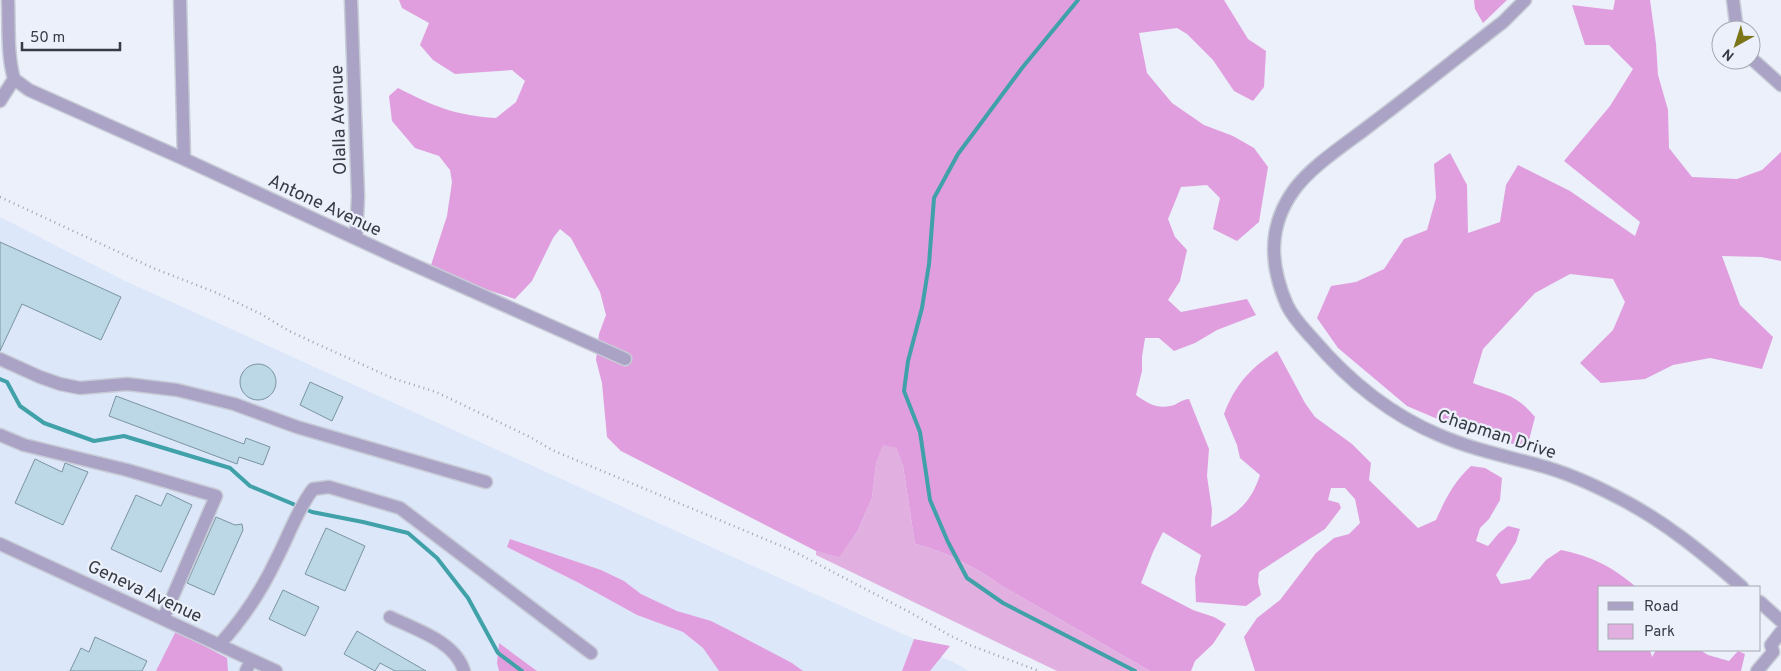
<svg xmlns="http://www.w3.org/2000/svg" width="1781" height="671" font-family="Overpass,sans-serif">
<rect width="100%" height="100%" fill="#ebf0fa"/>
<path fill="#dde7fa" d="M0 217 123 280 914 639 902 671H803L792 663 729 630 693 616 677 611 641 594 624 581 601 571 510 539 508 547 579 583 637 615 683 632 703 648 719 671H537L499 643 497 662 499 671H0Z
M941 657 951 661 969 671H930Z"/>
<path fill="#e1b0e0" d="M883 444 896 448 903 466 915 544C946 551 977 568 1002 586L1150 671H1057L816 555V551L839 556 857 532 872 498 876 464Z"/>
<path fill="#e09ede" d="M399 0H1224L1248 39 1266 51 1264 87 1253 101 1234 91 1213 60 1187 34 1177 28 1139 33 1147 73 1172 103 1204 125 1233 136 1254 148 1268 167 1259 222 1237 241 1213 229 1220 198 1207 185 1181 187 1168 219 1175 237 1187 250 1180 281 1168 300 1181 312 1247 299 1256 315 1217 330 1195 343 1174 351 1159 338H1145L1142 357V371L1136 395C1147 403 1156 409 1170 406 1178 405 1179 400 1189 399L1209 449 1207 476 1212 510 1211 527C1237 514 1251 503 1260 475L1240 458 1237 445 1224 414C1236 383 1251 368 1277 351L1305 403 1315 417 1352 444 1371 463 1369 480 1418 528 1436 520C1446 498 1453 483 1471 466L1485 468 1502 478 1500 500 1489 519 1480 528 1476 541 1488 546 1499 533 1508 526 1520 529 1516 542 1496 575 1501 584 1530 579 1546 560 1561 550C1591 556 1613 567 1636 587H1600V650H1650L1652 657 1656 650H1700L1708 655 1729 661 1738 651 1745 654 1741 671H1255L1244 637 1257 618 1280 600 1316 553 1334 538 1349 534 1360 523 1355 499 1345 488H1331L1328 500 1339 503 1341 508 1325 529 1259 572 1258 582 1261 595 1246 606 1196 602 1195 578 1201 555 1163 532 1153 552 1141 583 1193 610 1214 617 1226 624 1213 644 1195 661 1191 671H1150L1002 586C977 568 946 551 915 544L903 466 896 448 883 445 876 464 872 498 857 532 839 557 816 551 621 451 607 437 602 383 596 360 599 334 606 315 600 292 571 238 560 229 553 238 532 281 515 299 470 284 431 265 447 216 452 182 450 170 439 156 415 148 392 121 389 96 398 88C435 107 454 115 496 118L516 102 525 81 512 70 455 74 433 60 420 45 429 23 402 8Z
M1474 0H1507L1483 23 1475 9Z
M1615 0H1650L1656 44 1658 75 1668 110 1669 148 1692 177 1737 179 1762 170 1781 152V261L1761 257 1722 256 1740 305 1773 337 1762 369 1710 358 1673 365 1645 379 1601 383 1580 363 1613 330 1625 302 1613 279 1570 274 1535 293 1483 349 1473 383C1500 394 1515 392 1535 417L1527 448 1461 429 1407 406 1338 348 1317 318 1331 286 1356 282 1384 269 1404 239 1427 230 1436 198 1434 164 1450 153 1467 185 1468 233 1500 222 1506 185 1518 165 1570 191 1635 236 1640 222 1564 161 1610 106 1633 69 1609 45H1585L1572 5 1613 10Z
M510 539 601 570 624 581 641 594 677 611 711 621 729 630 792 663 803 671H719L703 648 683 632 637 615 579 583 507 547Z
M176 631 227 658 228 671H156Z
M914 639 950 646 930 671H902Z
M499 643 537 671H499L497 663Z"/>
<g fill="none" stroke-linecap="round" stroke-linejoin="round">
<path stroke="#40a1a9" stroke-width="4" d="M1078 0 1022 68 958 154 934 198 929 264 922 308 908 361 904 391 920 432 930 500 948 542 967 578 1003 603 1135 671
M0 379 7 382 20 406 44 423 94 441 124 436 230 468 250 486 312 512 363 522 408 533 437 558 468 598 498 653 522 671"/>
</g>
<path fill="#bcd7e6" stroke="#7a94a1" d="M0 242 121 297 101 340 22 304 0 351Z
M240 382a18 18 0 1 1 36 0a18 18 0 1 1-36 0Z
M310 382 343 397 332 421 300 405Z
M116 396 244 444 246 438 270 447 263 465 239 457 237 464 109 416Z
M35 459 62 472 65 463 88 472 63 525 15 503Z
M167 493 192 505 161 572 111 549 136 495 161 506Z
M216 517 235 525 242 524 243 530 214 595 187 583Z
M326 528 365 546 345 591 305 574Z
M283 590 319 607 305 636 269 619Z
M357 631 426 671H395L380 663 375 671 344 654Z
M95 637 147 661 142 671H70L81 648 89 652Z"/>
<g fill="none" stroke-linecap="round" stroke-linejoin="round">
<g stroke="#c7ccd6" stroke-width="15">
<path id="minor" d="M180 0 184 159
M351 0 358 196 356 238
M1525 0 1503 22C1460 55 1417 90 1373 123 1349 142 1312 165 1294 190 1267 227 1270 266 1287 305 1293 318 1304 329 1313 339 1347 379 1389 414 1439 435 1471 449 1505 456 1538 465 1565 472 1592 484 1617 497 1663 520 1703 553 1742 587
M1733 0 1737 30
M1751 58 1781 85
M14 79 29 90 184 159 396 257 625 359
M0 101 14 79C7 54 9 26 8 0
M0 359 40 377 60 384 80 388 127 384 177 390 234 404 297 427 486 482
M0 435 24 445 127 470 216 496 163 619
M0 544 276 671
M1760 602 1781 621
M390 617C416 630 455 641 464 671
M219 645C243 619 262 590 277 558 289 535 297 510 313 489L329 487 400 508 591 653
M246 671 251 660
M1757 671 1773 652 1771 645 1781 632"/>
</g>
<path stroke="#9fa4ad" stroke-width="2.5" stroke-dasharray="1 4" stroke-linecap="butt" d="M0 197 153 268 217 293 261 314 289 331 315 343 392 378 436 392 530 437 552 450 791 550 913 614 951 636 972 646 1039 671"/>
<use href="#minor" stroke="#aba3c6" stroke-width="12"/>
</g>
<g text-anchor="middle" stroke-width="4.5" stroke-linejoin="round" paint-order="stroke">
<g font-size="18" fill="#363b44" stroke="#ebf0fa">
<text transform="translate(338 120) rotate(-92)" y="6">Olalla Avenue</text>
<text transform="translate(325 205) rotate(25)" y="6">Antone Avenue</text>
<text transform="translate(1497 434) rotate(18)" y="6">Chapman Drive</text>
<text transform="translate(145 591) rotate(25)" y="6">Geneva Avenue</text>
</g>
</g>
<rect x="1598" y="586" width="162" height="65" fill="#ebf0fa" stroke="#a3a8b1"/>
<rect x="1608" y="602" width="25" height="8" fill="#aba3c6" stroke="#a3a8b1"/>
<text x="1644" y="611" font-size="15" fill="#363b44">Road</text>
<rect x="1608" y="624" width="25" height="15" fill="#e1b0e0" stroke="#a3a8b1"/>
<text x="1644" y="636" font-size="15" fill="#363b44">Park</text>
<g transform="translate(1736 45) rotate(219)"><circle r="24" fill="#ebf0fa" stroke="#a3a8b1"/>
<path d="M0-4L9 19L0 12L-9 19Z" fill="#7c7519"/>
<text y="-8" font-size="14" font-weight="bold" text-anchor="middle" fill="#363b44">N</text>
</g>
<path d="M22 42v8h98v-8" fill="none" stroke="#363b44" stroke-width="2.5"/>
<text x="30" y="42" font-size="15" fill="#363b44" stroke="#ebf0fa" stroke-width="4" paint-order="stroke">50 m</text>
</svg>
